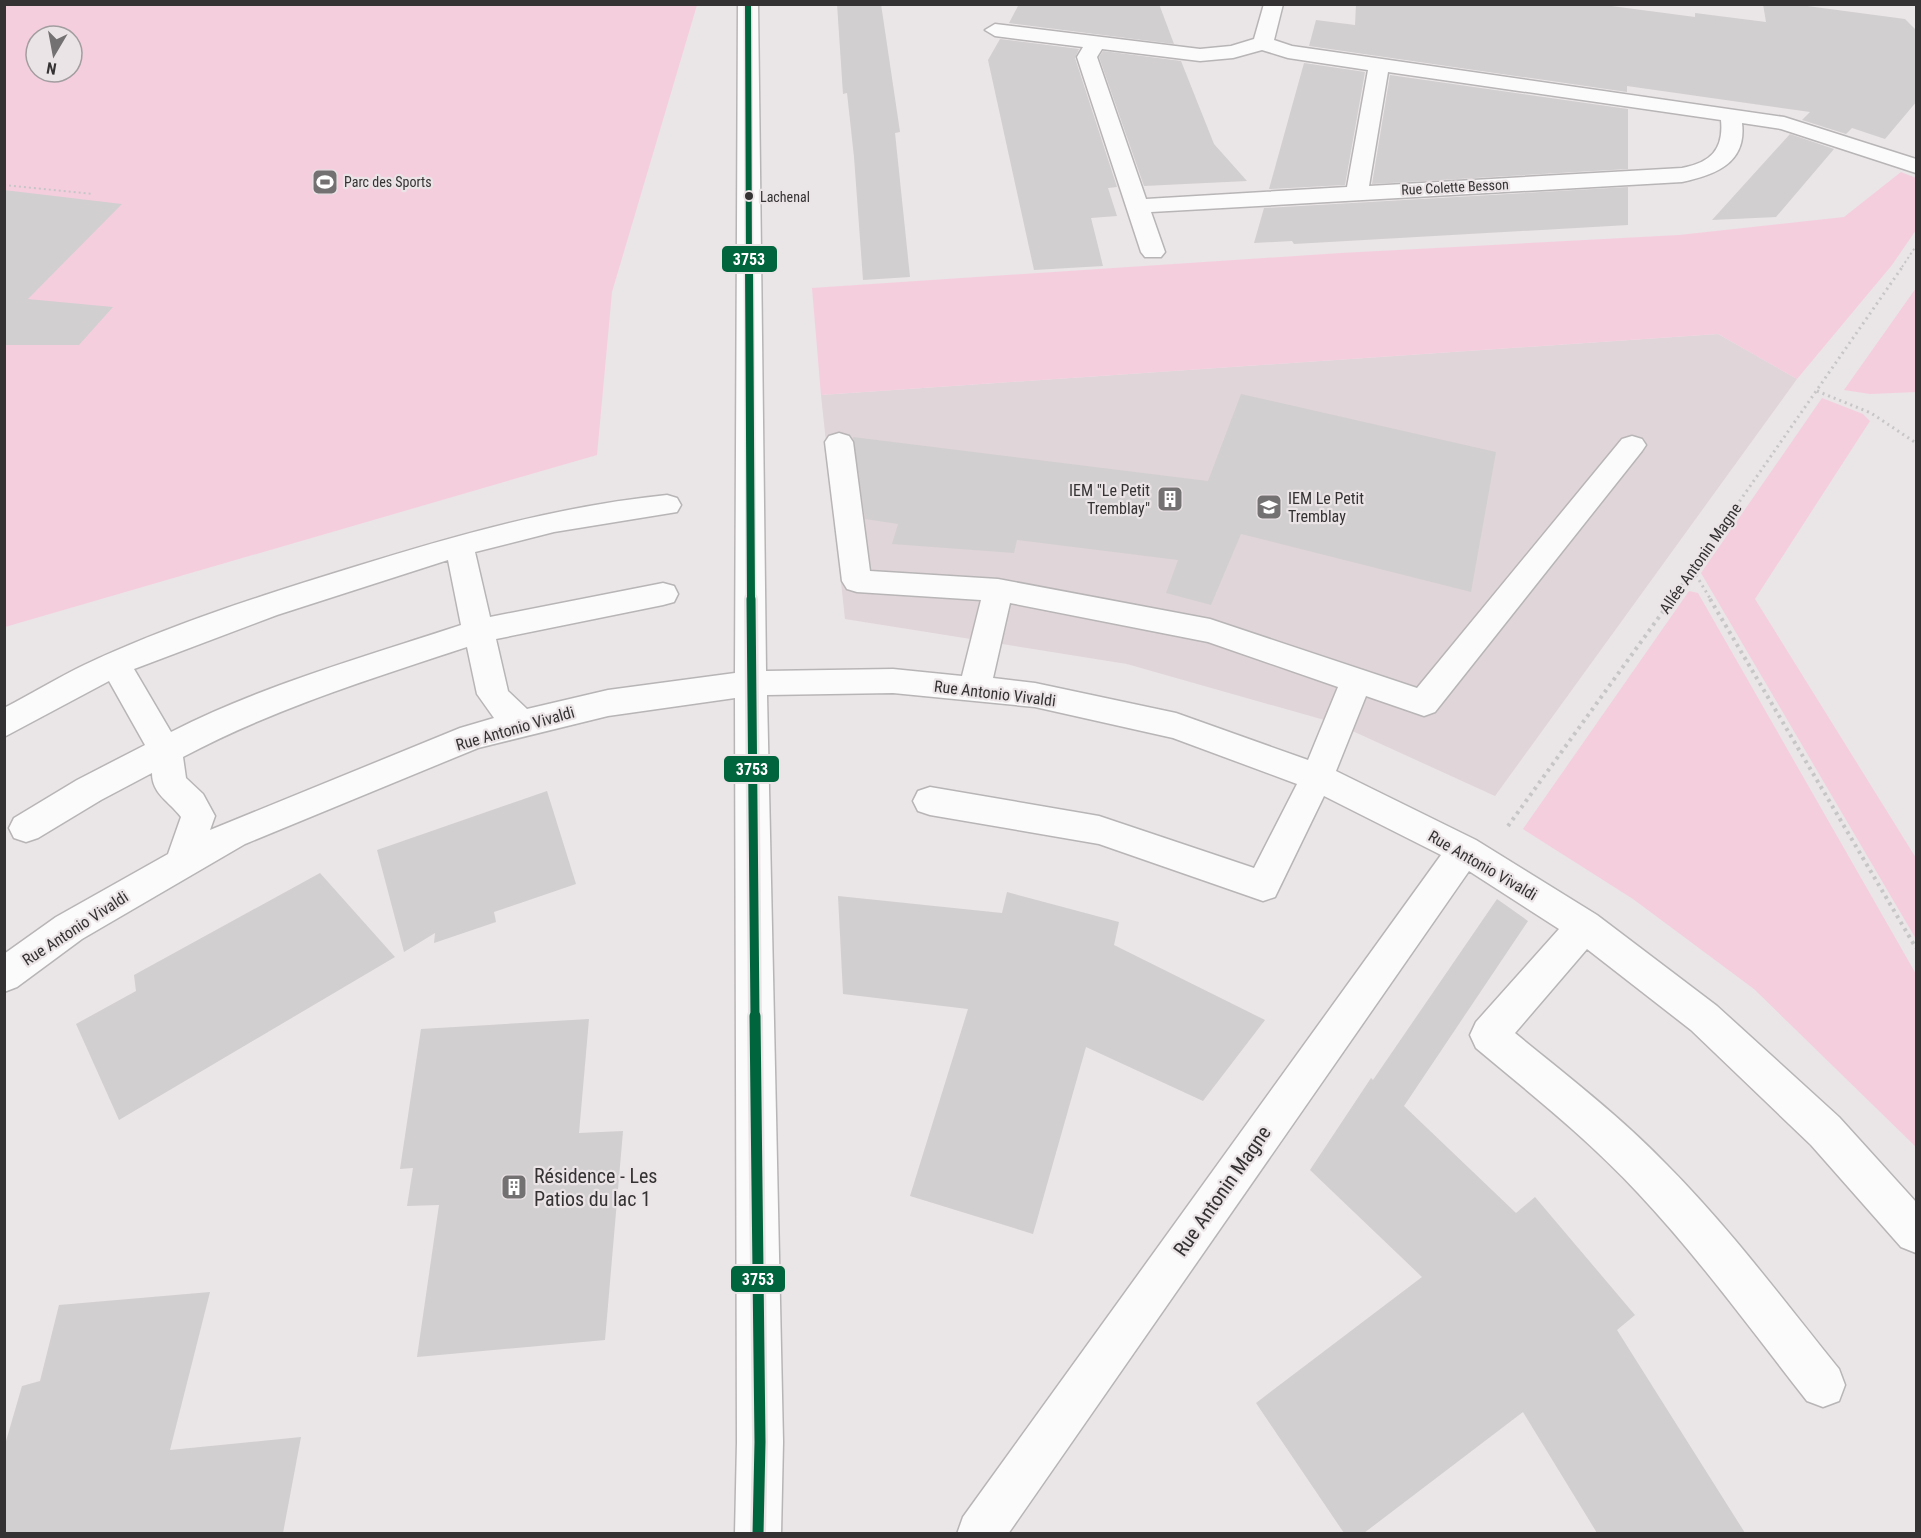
<svg xmlns="http://www.w3.org/2000/svg" width="1921" height="1538" font-family="'Roboto Condensed',sans-serif">
<rect width="100%" height="100%" fill="#eae5e7"/>
<path fill="#e0d5d9" d="M1718 334 1797 379 1495 796 1335 723 1127 664 845 619 821 395Z"/>
<path fill="#f5cede" fill-rule="evenodd" d="M5 5H697L612 292 597 455 5 627ZM36 36H72V72H36Z
M1901 172 1916 178V230L1892 265 1797 379 1718 334 821 395 812 288 1341 253 1679 235 1844 217Z
M1916 288V392L1870 394 1844 390Z
M1822 398 1863 414 1870 421 1755 599 1916 858V939L1701 573Z
M1689 591 1698 593 1916 974V1147L1754 989 1633 899 1523 829Z"/>
<path fill="#d2cfd0" d="M837 4H881L900 132 895 133 910 277 863 280 854 157 847 93 843 94Z
M1019 4H1159L1174 44 1009 23Z
M1356 4H1596L1695 17V13L1766 22 1763 4H1792L1905 19 1917 31V101L1885 139 1852 128 1846 134 1802 120 1810 112 1627 86V92L1309 46 1316 20 1355 25Z
M1000 39 1079 49 1075 58 1117 187 1108 188 1117 216 1091 218 1103 266 1034 270 988 60Z
M1103 51 1181 61 1214 144 1247 181 1144 186 1099 57Z
M1304 63 1365 72 1345 185 1269 189Z
M1390 75 1628 109V169L1372 184Z
M1790 134 1834 149 1776 217 1712 220Z
M1628 187V225L1294 244 1292 241 1254 243 1264 208Z
M4 190 122 204 28 299 113 307 79 345H4Z
M1241 394 1496 452 1471 592 1241 534 1211 605 1166 593 1178 560 1017 540 1014 553 892 544 898 524 865 519 853 437 1208 481Z
M547 791 576 884 494 912 496 922 434 943 435 933 404 952 377 850Z
M320 873 395 957 119 1120 76 1024 136 991 134 975Z
M1007 892 1119 922 1114 945 1265 1020 1203 1101 1086 1047 1033 1234 910 1196 968 1009 843 994 838 896 1002 913Z
M1497 899 1528 921 1404 1106 1516 1213 1535 1197 1635 1315 1617 1330 1745 1533H1597L1523 1412 1364 1533H1344L1256 1403 1422 1277 1310 1170 1371 1078 1373 1080Z
M589 1019 579 1133 623 1131 605 1340 417 1357 439 1205 407 1206 413 1168 400 1169 421 1029Z
M210 1292 170 1450 301 1437 283 1533H4V1448L22 1386 40 1381 59 1305Z"/>
<g fill="none" stroke-linecap="round" stroke-linejoin="round">
<g stroke="#b8b5b6" stroke-width="3">
<path id="minor" d="M738 4H758L766 671 893 669 962 676 981 600 857 592 847 589 842 581 825 442 829 436 839 433 849 436 853 442 870 571 998 579 1210 619 1417 688 1622 439 1632 436 1642 439 1646 445 1642 451 1435 712 1424 716 1366 696 1336 771 1476 840 1597 915 1717 1006 1839 1117 1916 1202V1253L1901 1247 1811 1145 1691 1030 1587 949 1515 1033C1566 1075 1620 1116 1666 1164 1729 1227 1783 1300 1839 1369L1845 1385 1839 1401 1823 1407 1807 1401C1752 1331 1699 1258 1638 1193 1589 1140 1531 1094 1476 1048L1470 1035 1476 1022 1559 929 1469 871 1008 1534H957L963 1517 1441 855 1324 796 1275 897 1263 901 1099 844 930 815 918 811 913 801 918 791 930 787 1099 816 1254 868 1297 784 1173 738 1035 707 893 693 767 695 783 1442 781 1534H735L737 1442 735 698 608 716 478 748 245 844 82 939 17 987 4 992V954L56 917 168 854 181 817C169 801 152 794 152 773L101 800 38 838 26 842 14 838 9 828 14 818 77 780 145 745 109 681 4 737V708C31 694 57 678 84 665 171 624 263 595 354 567 457 535 559 506 667 495L677 498 681 505 677 512 554 532 475 552 490 617 663 583 674 586 678 594 674 602 663 605 496 639 508 691 527 709 608 690 735 673ZM448 560 461 625C364 657 263 685 171 732L134 669 277 615ZM1010 603 1208 642 1338 687 1308 760 1176 713 1035 683 993 678ZM467 647 477 694 494 718 460 728 210 830 215 816 203 794 186 778 183 757C273 709 370 679 467 647Z
M1264 4H1283L1274 40 1292 46 1784 117 1916 159V173L1781 129 1742 123C1747 163 1715 175 1682 182L1151 212 1165 252 1161 257H1145L1141 252 1077 57 1083 47 995 36 985 30 995 24 1200 49 1231 46 1254 39ZM1102 49 1200 61 1233 58 1262 50 1288 58 1368 70 1347 187 1146 199 1097 57ZM1388 72 1721 120C1724 150 1710 163 1682 168L1369 186Z"/>
</g>
<path stroke="#c7c6c7" stroke-width="2" stroke-dasharray="2 3" stroke-linecap="butt" d="M4 185 93 194
M1902 267 1916 246"/>
<path stroke="#c7c6c7" stroke-width="3" stroke-dasharray="2 4" stroke-linecap="butt" d="M1817 391 1871 413 1916 443
M1693 570 1711 600
M1671 600 1903 266"/>
<path stroke="#c7c6c7" stroke-width="4" stroke-dasharray="3 4.5" stroke-linecap="butt" d="M1710 599 1916 948
M1508 826 1672 599"/>
<use href="#minor" fill="#fcfbfb" fill-rule="evenodd"/>
<g stroke="#ebe4e7" stroke-width="9">
<path id="bus-1-far3" d="M748 4 749 267"/>
</g>
<g stroke="#ebe4e7" stroke-width="11">
<path id="bus-1-far2" d="M749 266 751 600"/>
</g>
<g stroke="#ebe4e7" stroke-width="14">
<path id="bus-1-far1" d="M751 599 755 1017"/>
</g>
<g stroke="#ebe4e7" stroke-width="16">
<path id="bus-1" d="M755 1016 760 1442 758 1534"/>
</g>
<use href="#bus-1-far3" stroke="#00643c" stroke-width="6"/>
<use href="#bus-1-far2" stroke="#00643c" stroke-width="8"/>
<use href="#bus-1-far1" stroke="#00643c" stroke-width="9"/>
<use href="#bus-1" stroke="#00643c" stroke-width="11"/>
</g>
<defs>
<g id="stadium-square" transform="scale(1.35)"><rect x="-9" y="-9" width="18" height="18" rx="4" fill="#747172" stroke="#ebe4e7"/><path d="M0-5a6.5 5 0 1 0 0 10a6.5 5 0 1 0 0-10ZM-3.5-1.8h7v3.6h-7Z" fill="#fff"/></g>
<g id="building-square" transform="scale(1.35)"><rect x="-9" y="-9" width="18" height="18" rx="4" fill="#747172" stroke="#ebe4e7"/><path d="M-4-6H4V6H1V3H-1V6H-4ZM-2.5-4.3h1.7v1.8h-1.7ZM.8-4.3h1.7v1.8H.8ZM-2.5-1h1.7V.8h-1.7ZM.8-1h1.7V.8H.8Z" fill="#fff"/></g>
<g id="school-square" transform="scale(1.35)"><rect x="-9" y="-9" width="18" height="18" rx="4" fill="#747172" stroke="#ebe4e7"/><path d="M0-5L7-2L0 1L-7-2ZM-4 1L0 2.5L4 1V4Q0 6-4 4Z" fill="#fff"/></g>
</defs>
<g fill-rule="evenodd">
<use href="#stadium-square" x="325" y="182"/>
<use href="#building-square" x="1170" y="499"/>
<use href="#school-square" x="1269" y="507"/>
<use href="#building-square" x="514" y="1187"/>
</g>
<circle fill="#343233" stroke="#ebe4e7" stroke-width="2" cx="749" cy="196" r="5"/>
<g text-anchor="middle" stroke-width="4.5" stroke-linejoin="round" paint-order="stroke">
<g font-size="14" fill="#343233" stroke="#ebe4e7" text-anchor="start">
<text x="344" y="187">Parc des Sports</text>
</g>
<g font-size="14" fill="#343233" stroke="#ebe4e7">
<text transform="translate(1455 187) rotate(-3)" y="5">Rue Colette Besson</text>
</g>
<g font-size="14" fill="#343233" stroke="#ebe4e7" text-anchor="start">
<text x="760" y="202">Lachenal</text>
</g>
<g font-size="16" fill="#343233" stroke="#ebe4e7" text-anchor="end">
<text x="1150" y="496">IEM "Le Petit<tspan x="1150" dy="18">Tremblay"</tspan></text>
<text x="1288" y="504" text-anchor="start">IEM Le Petit<tspan x="1288" dy="18">Tremblay</tspan></text>
</g>
<g font-size="16" fill="#343233" stroke="#ebe4e7">
<text transform="translate(1700 558) rotate(-55)" y="6">Allée Antonin Magne</text>
<text transform="translate(995 693) rotate(7)" y="6">Rue Antonio Vivaldi</text>
<text transform="translate(515 728) rotate(-16)" y="6">Rue Antonio Vivaldi</text>
<text transform="translate(1483 865) rotate(30)" y="6">Rue Antonio Vivaldi</text>
<text transform="translate(75 928) rotate(-33)" y="6">Rue Antonio Vivaldi</text>
</g>
<g font-size="20" fill="#343233" stroke="#ebe4e7" text-anchor="start">
<text x="534" y="1183">Résidence - Les<tspan x="534" dy="23">Patios du lac 1</tspan></text>
</g>
<g font-size="20" fill="#343233" stroke="#ebe4e7">
<text transform="translate(1222 1191) rotate(-55)" y="7">Rue Antonin Magne</text>
</g>
</g>
<g stroke="#ebe4e7" stroke-width="2">
<rect x="721" y="245" width="57" height="28" rx="6" fill="#00643c"/>
<rect x="723" y="755" width="57" height="28" rx="6" fill="#00643c"/>
<rect x="730" y="1265" width="56" height="28" rx="6" fill="#00643c"/>
</g>
<g font-size="16" text-anchor="middle" font-weight="bold" fill="#fff">
<text x="749" y="265">3753</text>
<text x="752" y="775">3753</text>
<text x="758" y="1285">3753</text>
</g>
<rect width="1921" height="1538" fill="none" stroke="#343233" stroke-width="12"/>
<g transform="translate(54 54) rotate(190)"><circle r="28" fill="#ebe4e7" stroke="#a29d9f" stroke-width="1.5"/>
<path d="M0-4.5L10 22L0 15L-10 22Z" fill="#747172"/>
<text y="-9" font-size="16" font-weight="bold" text-anchor="middle" fill="#343233">N</text>
</g>
</svg>
